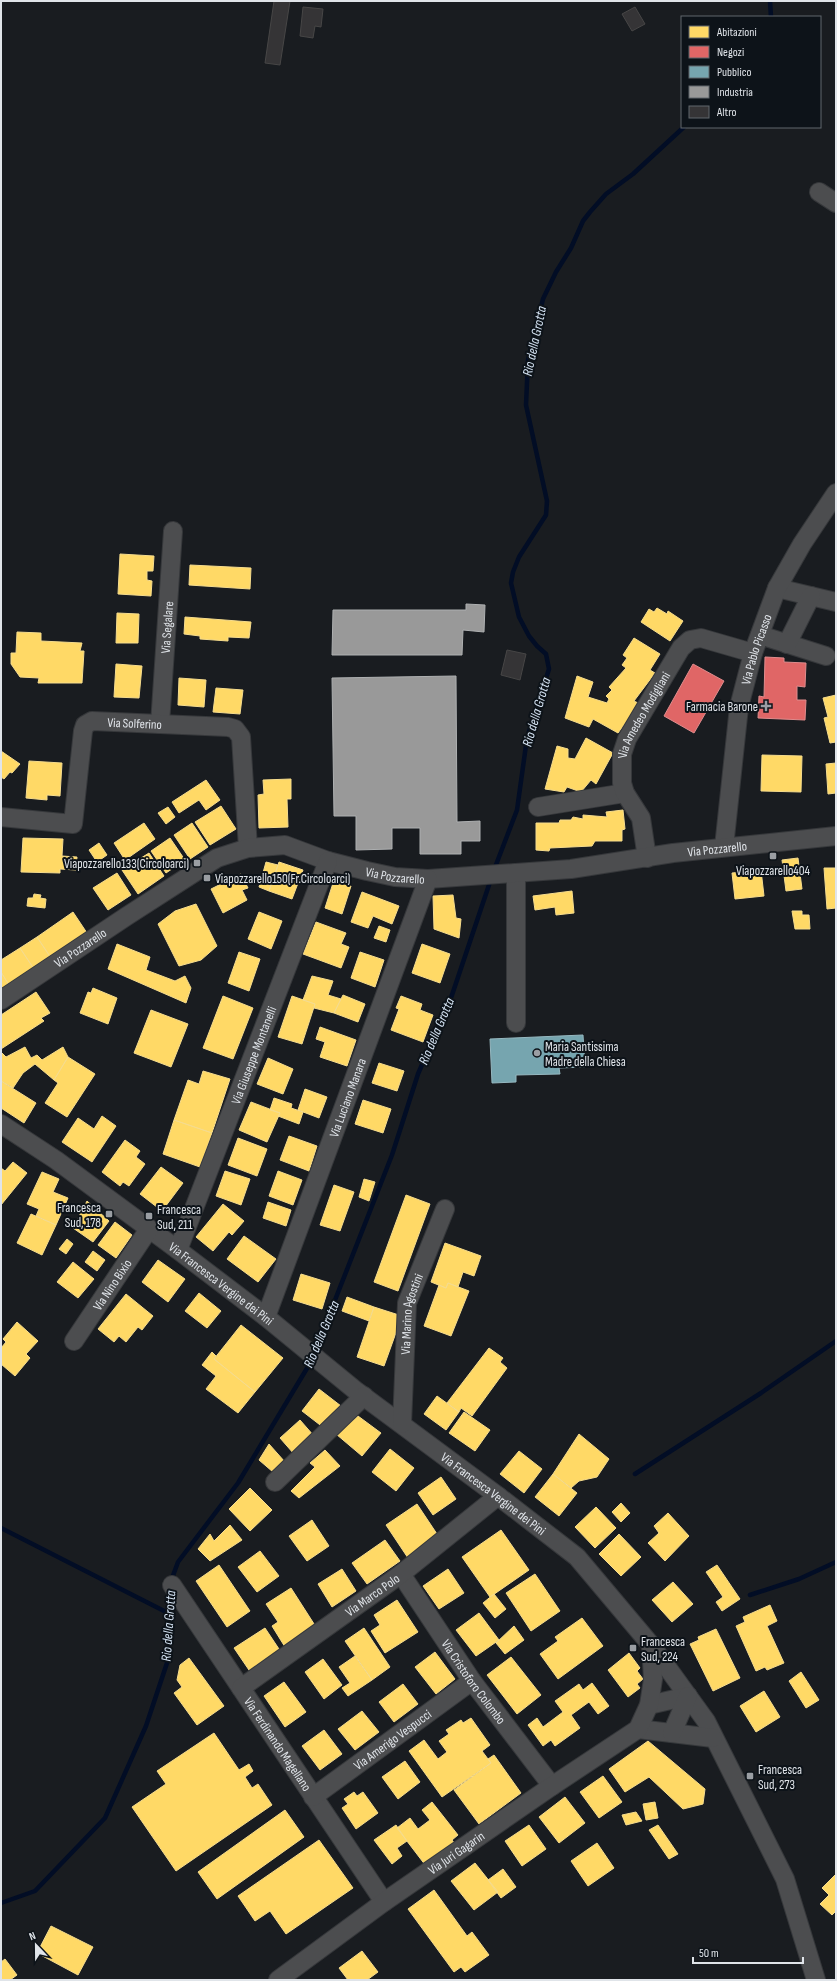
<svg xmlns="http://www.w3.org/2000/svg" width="837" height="1981" font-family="'Sofia Sans Condensed',sans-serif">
<rect width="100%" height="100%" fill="#191c20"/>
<path fill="#ffd966" stroke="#f6dc8d" d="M120 554 154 556 153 571H147V580L152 581 151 596 118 594Z
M190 565 251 568 250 589 189 585Z
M657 608 667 614 668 611 683 621 670 641 641 622 649 609 654 612Z
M117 613 139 614 138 643H116Z
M185 617 251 622 249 638 228 637V641L200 639V636L184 634Z
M17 632 41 633V641L82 643 80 651H84L82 683H38L39 678 20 677 11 664V653H16Z
M634 638 660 654 650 670 655 673 634 701 640 704 618 733 593 719 589 727 565 718 577 676 593 682 588 697 607 703 609 699 606 696 612 690 609 687 626 668 622 665 627 658 623 655Z
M116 664 142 666 139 698 114 697Z
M179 678 206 680 204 707 178 705Z
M216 688 243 690 240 714 213 712Z
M836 695V742L830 743 824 718 828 717 823 698Z
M586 738 613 753 596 784 591 780 581 792 567 787 564 792 545 789 557 746 568 749V758L575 759Z
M1 751 20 764 12 773 10 772 4 779 1 777Z
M762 755 802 756 801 792 761 791Z
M29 761 62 763 60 796 47 795V800L26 798Z
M836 763V793L828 794 826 764Z
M291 779V799H287L288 827 259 828 258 795 264 794 263 780Z
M206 780 220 800 206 810 199 800 179 813 172 802Z
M221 806 236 829 210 845 195 822Z
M168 807 175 817 166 824 158 813Z
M623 810 625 829 622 830V841H595L592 846 550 848 549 851 536 850V823H559L560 820H571L573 817 583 819V815L607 817 606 812Z
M144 823 155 839 125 860 114 843Z
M192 823 208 847 190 859 174 835Z
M23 838 63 839 62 856 77 857 76 870 60 869V873L21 872Z
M170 838 185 860 166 873 151 851Z
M99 843 107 855 97 862 89 850Z
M149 853 164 876 138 894 122 870Z
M798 858 802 889 786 891 782 860Z
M266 862 278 865 269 891 259 887Z
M279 862 303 870 292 899 269 891Z
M824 868H836V908L827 909Z
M761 870 764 896 735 899 732 873Z
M117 873 131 895 108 910 93 888Z
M241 874 248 888 242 890 247 900 223 913 211 889Z
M334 880 351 886 342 914 325 908Z
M572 891 574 913 556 915 555 907 535 910 533 896Z
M362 892 399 906 392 924 373 916 368 928 351 922Z
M34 894 41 895 40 898 46 899 45 908 27 906 28 898H33Z
M453 895 456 918 461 919 459 938 434 929 433 896Z
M196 904 217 946 201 960 179 966 158 924 175 911Z
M792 911H802V915H809L810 929H795Z
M73 912 87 933 51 958 37 937Z
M259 912 282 921 271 949 248 939Z
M316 922 346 933 341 944 349 947 341 968 303 954Z
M379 926 390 930 386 942 374 938Z
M37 937 51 958 34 969 20 948Z
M117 944 150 957 146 970 175 981 185 976 191 988 186 1003 108 969Z
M422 944 450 954 440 983 412 973Z
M20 948 34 969 9 985 1 972V960Z
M239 952 260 959 249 991 228 983Z
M360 952 384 960 375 987 351 978Z
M1 972 9 985 1 990Z
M312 976 333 981 328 995 341 999 334 1013 314 1008 315 1004 303 1000Z
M93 988 117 998 108 1024 80 1013 88 992 91 993Z
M36 992 50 1013 41 1018 44 1021 1 1049V1015Z
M343 995 365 1004 358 1022 334 1013Z
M223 996 253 1008 233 1059 203 1048Z
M292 996 315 1004 302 1044 278 1037Z
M401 996 422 1004 420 1010 433 1015 423 1042 391 1030 399 1009 396 1008Z
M151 1010 188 1024 171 1067 134 1053Z
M320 1027 356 1040 347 1066 320 1057 325 1042 316 1039Z
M25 1047 31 1058 37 1055 42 1060 63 1047 68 1057 54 1080 35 1064 23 1073 13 1088 1 1081V1052L6 1057Z
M68 1057 95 1074 67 1117 45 1103 58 1083 54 1080Z
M268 1058 293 1069 283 1094 257 1084Z
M379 1063 404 1071 397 1091 372 1083Z
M203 1071 230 1079 212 1133 174 1120 188 1080 199 1084Z
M1 1081 36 1103 24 1123 1 1108Z
M305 1089 327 1097 319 1118 298 1110Z
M274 1098 292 1104 291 1108 303 1112 299 1124 278 1116 280 1113 270 1110Z
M363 1100 391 1109 383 1133 355 1124Z
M251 1102 280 1113 267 1142 239 1130Z
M102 1116 116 1126 92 1162 62 1142 78 1118 94 1129Z
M174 1120 212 1133 200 1167 163 1154Z
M289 1136 317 1146 309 1171 280 1160Z
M238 1138 267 1149 257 1176 228 1165Z
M125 1140 140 1151 136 1157 145 1164 129 1186 123 1182 120 1186 102 1172Z
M13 1162 27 1173 1 1205V1168L5 1171Z
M161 1167 183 1183 162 1211 140 1194Z
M225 1171 250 1179 241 1205 216 1196Z
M278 1171 302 1180 293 1205 269 1196Z
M42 1172 59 1179 53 1192 68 1198 56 1225 36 1216 39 1209 27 1204Z
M364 1179 375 1182 369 1201 359 1197Z
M334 1185 354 1192 340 1231 320 1225Z
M406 1195 430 1204 398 1291 374 1282Z
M87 1201 109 1221 93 1242 73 1228Z
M268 1202 291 1210 286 1226 263 1218Z
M223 1204 244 1221 232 1235 229 1232 213 1251 196 1237Z
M31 1214 56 1225 42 1255 17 1243Z
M115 1222 132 1235 116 1258 98 1245Z
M244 1236 276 1259 258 1282 227 1259Z
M67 1239 73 1244 66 1254 59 1249Z
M445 1243 481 1256 474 1276 463 1272 458 1287 448 1283 446 1288 431 1282Z
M93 1251 105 1260 97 1271 85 1262Z
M158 1260 185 1279 168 1302 142 1282Z
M73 1262 94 1279 78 1298 57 1282Z
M301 1274 330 1283 322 1309 293 1300Z
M448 1283 469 1291 451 1336 424 1326 439 1285 446 1288Z
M199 1293 221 1311 207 1328 185 1311Z
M126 1294 153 1316 142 1330 138 1327 126 1342 119 1336 114 1342 98 1329Z
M347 1297 374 1307 369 1321 342 1311Z
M374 1307 402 1316 384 1366 357 1357Z
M17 1322 38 1341 26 1354 30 1358 15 1376 1 1364V1348L6 1342 3 1339Z
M241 1325 283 1358 255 1392 214 1359Z
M489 1348 503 1358 500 1362 507 1368 472 1416 461 1408 459 1412 447 1403Z
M212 1352 216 1356 214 1359 255 1392 238 1413 206 1389 216 1376 202 1365Z
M319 1389 341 1406 324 1428 302 1411Z
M437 1396 459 1412 446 1430 424 1414Z
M464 1412 490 1430 475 1451 449 1433Z
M358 1416 381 1433 362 1456 336 1434Z
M300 1420 314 1436 294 1454 280 1438Z
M579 1434 609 1459 597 1477 579 1481 571 1488 553 1474Z
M269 1444 285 1462 273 1472 259 1460Z
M390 1449 414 1468 396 1491 372 1472Z
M325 1450 340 1466 299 1498 291 1491 315 1467 310 1463Z
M519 1451 542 1469 524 1493 500 1474Z
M553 1474 577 1493 559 1516 535 1497Z
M441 1477 456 1499 433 1515 418 1493Z
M250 1488 272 1510 250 1531 229 1509Z
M621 1503 630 1513 621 1522 612 1512Z
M417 1504 439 1537 408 1558 386 1525Z
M596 1507 616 1528 595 1548 575 1527Z
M668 1513 689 1536 665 1561 648 1543 659 1533 654 1526Z
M312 1520 329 1546 307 1561 289 1536Z
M230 1525 242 1540 210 1561 198 1549 210 1534 214 1541Z
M501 1530 529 1570 490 1597 462 1557Z
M619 1534 641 1557 621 1576 599 1554Z
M385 1540 400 1561 367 1584 352 1563Z
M260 1551 279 1576 257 1592 238 1567Z
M219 1565 250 1611 227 1627 196 1581Z
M717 1565 740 1599 722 1611 716 1602 723 1597 706 1572Z
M342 1569 356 1591 332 1607 318 1584Z
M448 1569 464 1593 439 1609 423 1586Z
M535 1574 560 1611 531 1631 506 1593Z
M673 1582 693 1604 672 1622 652 1600Z
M291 1588 316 1627 285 1647 272 1626 278 1622 266 1604Z
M494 1594 506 1609 495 1618 483 1603Z
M397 1600 418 1632 385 1653 371 1631 380 1625 374 1615Z
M770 1605 777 1621 767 1626 784 1663 767 1670 765 1667 756 1671 736 1626 745 1622 743 1617Z
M479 1613 499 1640 476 1656 456 1630Z
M582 1618 603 1646 558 1679 540 1654 558 1641 555 1637Z
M514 1626 524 1640 505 1654 496 1643Z
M265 1628 281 1652 251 1673 234 1648Z
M364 1628 390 1667 372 1680 345 1641Z
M716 1629 740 1678 713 1691 690 1644 699 1640 698 1637Z
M435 1652 455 1679 436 1694 415 1667Z
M629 1653 640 1668 637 1671 643 1679 637 1684 640 1688 628 1697 608 1670Z
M355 1656 372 1680 348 1696 342 1688 350 1683 339 1667Z
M511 1657 541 1695 517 1714 487 1675Z
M189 1658 224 1706 197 1725 174 1693 182 1687 177 1680 180 1665Z
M323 1659 342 1685 324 1699 305 1672Z
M801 1672 819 1700 806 1708 789 1681Z
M284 1682 306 1712 285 1727 264 1696Z
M592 1683 609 1706 598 1714 589 1702 571 1715 580 1728 555 1746 551 1740 543 1746 528 1725 537 1718 543 1727 563 1712 555 1701 579 1684 583 1690Z
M403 1684 418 1704 394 1722 379 1702Z
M764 1691 780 1717 756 1732 740 1706Z
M362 1711 379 1732 355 1750 338 1729Z
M471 1718 490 1745 482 1751 491 1763 442 1797 409 1751 424 1740 438 1759 447 1752 439 1741 449 1734 446 1730 461 1720 463 1723Z
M324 1730 342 1754 320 1770 302 1746Z
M214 1733 239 1770 249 1764 253 1771 245 1777 252 1788 258 1784 272 1805 176 1871 132 1807 166 1784 157 1771Z
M648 1741 705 1789 703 1804 683 1809 649 1777 625 1792 609 1769Z
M494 1755 521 1793 479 1824 454 1790 491 1763 488 1759Z
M405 1761 420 1782 398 1799 382 1777Z
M603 1776 622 1802 599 1818 580 1792Z
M354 1792 357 1796 363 1792 378 1813 356 1829 342 1808 348 1804 344 1799Z
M565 1797 585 1823 559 1843 539 1817Z
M432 1802 458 1835 452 1840 455 1844 426 1866 397 1828 410 1818 418 1829 430 1820 422 1810Z
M655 1802 658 1818 646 1820 643 1804Z
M285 1810 304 1837 217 1899 198 1872Z
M636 1812 642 1821 626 1825 622 1815Z
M396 1825 407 1841 397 1848 402 1856 392 1864 374 1840Z
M529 1825 546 1849 522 1866 505 1841Z
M658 1825 678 1854 669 1859 649 1830Z
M319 1840 353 1888 286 1934 270 1911 255 1921 238 1896Z
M597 1843 614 1868 588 1886 571 1861Z
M475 1863 498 1892 474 1910 451 1881Z
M503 1869 516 1887 501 1898 488 1880Z
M836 1874V1911L832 1915 820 1904 829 1895 822 1888Z
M434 1890 467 1936 472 1932 489 1955 465 1972 461 1967 454 1972 408 1909Z
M51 1926 93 1947 78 1975 37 1953Z
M362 1951 378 1972 367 1980H348L339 1968Z
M5 1959 17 1975 10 1980H1V1962Z"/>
<path fill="#e06666" stroke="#e08c8d" d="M765 657 784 658V662L806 663 805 687 797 686V700H806L805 720 758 718 759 696 764 697Z
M693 664 724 681 694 733 664 716Z"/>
<path fill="#76a5af" stroke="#96b8c0" d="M583 1035 585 1067 559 1068 560 1074 516 1075V1082L492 1083 490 1039Z"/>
<path fill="#999" stroke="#aeb0b1" d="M466 604 485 605 484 632 463 630 462 655H332L333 610H466Z
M456 676 457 822 480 821V841H461V854H420V828H392V849L356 850V816H334L332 678Z"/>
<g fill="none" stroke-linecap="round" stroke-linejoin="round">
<path stroke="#020d25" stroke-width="4.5" d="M770 1 771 17
M494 870 517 810 527 738 549 669 546 654 537 646 529 636 519 617 511 583 513 572 519 557 546 515 547 501 526 405 528 360 543 299 556 272 571 248 583 221 590 212 606 194 633 174 684 127
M315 1351 392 1155 418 1074 452 995 491 879
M635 1474 761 1393 836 1341
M1 1528 168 1613
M171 1581 178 1562 238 1483 312 1360
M750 1595 799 1579 836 1562
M1 1903 35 1891 105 1818 146 1726 168 1660 170 1592"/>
</g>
<path fill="#353436" stroke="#474646" d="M274 1H290L280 65 265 63Z
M303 7 323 9 321 27 315 26 313 38 300 36Z
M635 7 645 24 632 31 622 14Z
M507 650 526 654 520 680 501 675Z"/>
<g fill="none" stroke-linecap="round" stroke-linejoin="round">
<g stroke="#36383b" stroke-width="20">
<g id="minor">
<path d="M819 192 836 203"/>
<path d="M777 588 836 602"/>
<path d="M760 635 826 656"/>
<path d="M787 644 811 596"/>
<path id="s1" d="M160 724 173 531"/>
<path d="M538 807 625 793"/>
<path id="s2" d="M1 817 73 824 83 731 85 725 92 721 228 727 235 729 241 737 248 848"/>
<path id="s3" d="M724 847 739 707 753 653 777 588 802 544 836 493"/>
<path id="s4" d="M647 858 641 818 625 793 622 783V754L627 739 681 648 690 640 701 638 753 653"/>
<path d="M516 873V1023"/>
<path id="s5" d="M1 1000 127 916 217 858 248 848 285 845 328 861 367 871 395 877 428 879 571 869 673 853 836 836"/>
<path id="s6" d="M1 1124 56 1160 178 1250 266 1317 355 1390 498 1496 577 1557 651 1645 706 1721 785 1879 816 1980"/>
<path id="s7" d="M178 1250 328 861"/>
<path id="s8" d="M266 1317 428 879"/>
<path id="s9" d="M74 1341 149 1229"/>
<path id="s10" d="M402 1424 407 1303 445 1209"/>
<path d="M275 1482 364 1396"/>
<path id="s11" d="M401 1574 472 1681 552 1786"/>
<path id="s12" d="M172 1585 384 1902"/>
<path id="s13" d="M241 1688 401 1574 498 1496"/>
<path d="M649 1705 688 1696"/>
<path d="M638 1729 713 1738"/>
<path d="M672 1733 688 1696"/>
<path id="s14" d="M313 1797 472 1681"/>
<path id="s15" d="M278 1980 384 1902 552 1786 638 1729 649 1705 653 1679 651 1645"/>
</g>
</g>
<use href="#minor" stroke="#4c4d4f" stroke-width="18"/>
</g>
<g fill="#9a9ea3" stroke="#0d1319" stroke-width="1.5">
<path d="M764 700h4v4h4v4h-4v4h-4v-4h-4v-4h4z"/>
<rect x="769" y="852" width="8" height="8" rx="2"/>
<rect x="193" y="859" width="8" height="8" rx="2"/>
<rect x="203" y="874" width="8" height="8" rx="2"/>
<circle cx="537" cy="1053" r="4"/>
<rect x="105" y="1210" width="8" height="8" rx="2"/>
<rect x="145" y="1212" width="8" height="8" rx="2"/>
<rect x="629" y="1644" width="8" height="8" rx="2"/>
<rect x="746" y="1772" width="8" height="8" rx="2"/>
</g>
<g text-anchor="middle" stroke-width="4" stroke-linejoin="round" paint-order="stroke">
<g font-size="13" fill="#e0e4e9" stroke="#0d1319">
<text dy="5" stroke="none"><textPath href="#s1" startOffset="97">Via Segalare</textPath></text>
<text dy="5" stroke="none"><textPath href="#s3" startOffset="201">Via Pablo Picasso</textPath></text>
<text dy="5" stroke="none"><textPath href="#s4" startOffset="154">Via Amedeo Modigliani</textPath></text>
<text dy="5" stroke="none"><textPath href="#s2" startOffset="223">Via Solferino</textPath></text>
<text dy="5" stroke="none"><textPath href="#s5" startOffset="767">Via Pozzarello</textPath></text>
<text dy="5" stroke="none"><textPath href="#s5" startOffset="443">Via Pozzarello</textPath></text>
<text dy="5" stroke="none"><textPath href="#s5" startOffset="95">Via Pozzarello</textPath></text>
<text dy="5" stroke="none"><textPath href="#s7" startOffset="209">Via Giuseppe Montanelli</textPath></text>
<text dy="5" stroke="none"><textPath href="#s8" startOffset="234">Via Luciano Manara</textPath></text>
<text dy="5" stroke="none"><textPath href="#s6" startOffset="272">Via Francesca Vergine dei Pini</textPath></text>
<text dy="5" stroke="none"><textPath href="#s9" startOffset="68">Via Nino Bixio</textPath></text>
<text dy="5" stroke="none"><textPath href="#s10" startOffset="111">Via Marino Agostini</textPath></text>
<text dy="5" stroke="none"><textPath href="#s6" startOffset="616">Via Francesca Vergine dei Pini</textPath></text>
<text dy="5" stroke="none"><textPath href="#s13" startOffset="161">Via Marco Polo</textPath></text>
<text dy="5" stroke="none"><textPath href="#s11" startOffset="130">Via Cristoforo Colombo</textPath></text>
<text dy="5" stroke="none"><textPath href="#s14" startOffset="98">Via Amerigo Vespucci</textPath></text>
<text dy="5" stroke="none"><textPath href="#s12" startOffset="191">Via Ferdinando Magellano</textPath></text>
<text dy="5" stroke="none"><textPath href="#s15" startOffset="219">Via Juri Gagarin</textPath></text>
</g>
<g font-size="13" fill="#e0e4e9" stroke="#0d1319" text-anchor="start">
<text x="758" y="711" text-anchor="end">Farmacia Barone</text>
<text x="189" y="868" text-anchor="end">Viapozzarello133(Circoloarci)</text>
<text x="773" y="875" text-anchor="middle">Viapozzarello404</text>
<text x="215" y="883">Viapozzarello150(Fr.Circoloarci)</text>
<text x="545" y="1051">Maria Santissima<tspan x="545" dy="15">Madre della Chiesa</tspan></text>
<text x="101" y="1212" text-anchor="end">Francesca<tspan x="101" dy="15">Sud, 178</tspan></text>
<text x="157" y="1214">Francesca<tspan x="157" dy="15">Sud, 211</tspan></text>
<text x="641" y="1646">Francesca<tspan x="641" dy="15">Sud, 224</tspan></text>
<text x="758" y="1774">Francesca<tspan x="758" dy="15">Sud, 273</tspan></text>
</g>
<g font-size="14" font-style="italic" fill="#d5e3f3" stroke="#0d1319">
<text transform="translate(534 341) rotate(-78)" y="5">Rio della Grotta</text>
<text transform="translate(536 712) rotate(-74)" y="5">Rio della Grotta</text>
<text transform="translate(436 1031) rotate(-67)" y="5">Rio della Grotta</text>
<text transform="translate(321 1334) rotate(-67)" y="5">Rio della Grotta</text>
<text transform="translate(168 1626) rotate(-86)" y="5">Rio della Grotta</text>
</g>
</g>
<rect width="837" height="1981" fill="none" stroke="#e0e4e9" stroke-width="4"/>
<rect x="681" y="16" width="140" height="112" fill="#0d1319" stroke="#61676c"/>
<rect x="689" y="26" width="20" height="12" fill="#ffd966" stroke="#61676c"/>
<text x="717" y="36" font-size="12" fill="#e0e4e9">Abitazioni</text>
<rect x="689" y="46" width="20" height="12" fill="#e06666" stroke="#61676c"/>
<text x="717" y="56" font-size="12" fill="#e0e4e9">Negozi</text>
<rect x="689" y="66" width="20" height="12" fill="#76a5af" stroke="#61676c"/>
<text x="717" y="76" font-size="12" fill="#e0e4e9">Pubblico</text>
<rect x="689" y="86" width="20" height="12" fill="#999999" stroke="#61676c"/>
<text x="717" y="96" font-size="12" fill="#e0e4e9">Industria</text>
<rect x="689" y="106" width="20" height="12" fill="#353436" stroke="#61676c"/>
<text x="717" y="116" font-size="12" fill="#e0e4e9">Altro</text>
<g transform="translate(36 1945) rotate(338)" stroke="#0d1319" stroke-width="3" paint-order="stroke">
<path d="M0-3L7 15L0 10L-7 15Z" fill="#e0e4e9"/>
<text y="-6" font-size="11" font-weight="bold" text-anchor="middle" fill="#e0e4e9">N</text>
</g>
<path d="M693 1957v6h110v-6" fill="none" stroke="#e0e4e9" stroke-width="2"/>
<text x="699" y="1957" font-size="12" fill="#e0e4e9" stroke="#0d1319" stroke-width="3" paint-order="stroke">50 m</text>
</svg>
